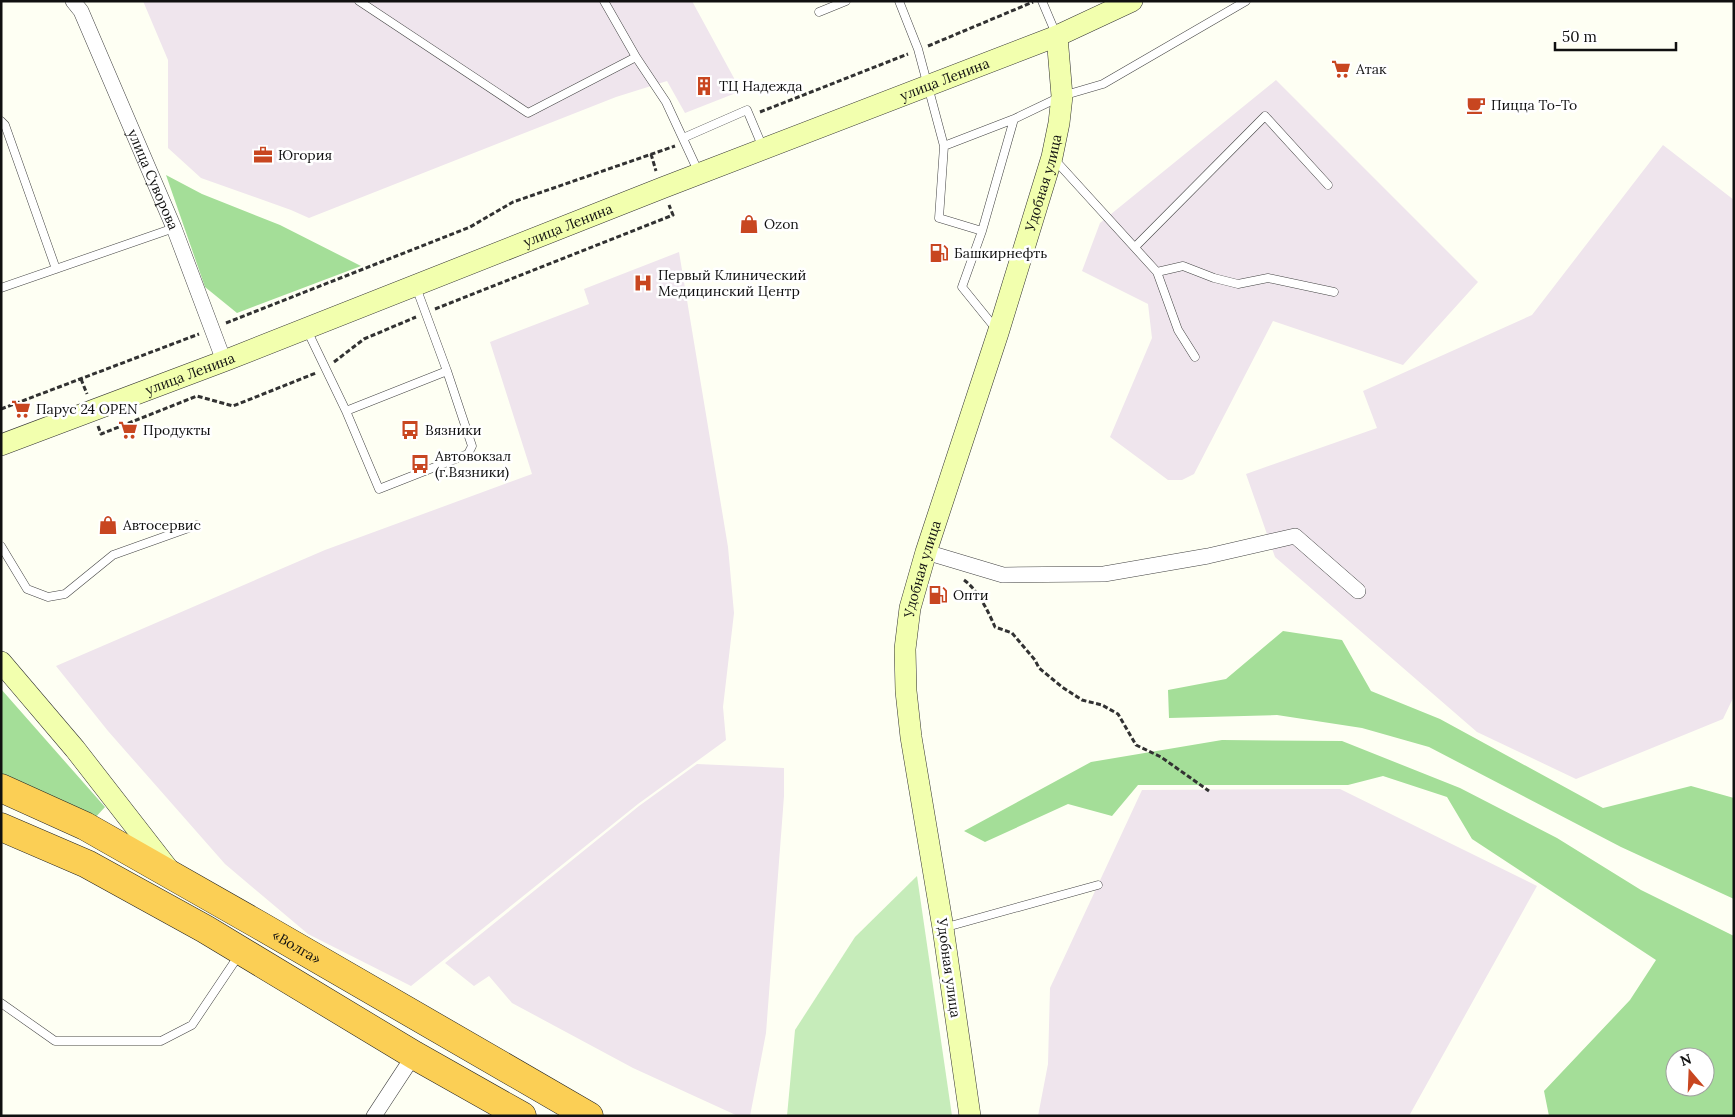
<svg xmlns="http://www.w3.org/2000/svg" width="1735" height="1117" font-family="Lora,serif">
<rect width="100%" height="100%" fill="#fefff3"/>
<path fill="#efe5ed" d="M143 1H692L741 91 685 113 667 81 616 97 309 218 291 210 201 178 168 148V60Z
M1276 80 1478 282 1403 365 1273 321 1194 474 1182 480H1168L1110 437 1152 338 1148 304 1082 271 1100 223Z
M1663 145 1734 200V696L1723 719 1576 779 1477 732 1275 557 1246 474 1377 428 1363 391 1532 315Z
M679 252 728 547 734 613 723 707 726 740 638 804 411 986 308 934 225 864 108 731 56 666 325 550 532 474 490 342 589 304 584 289Z
M697 764 784 768V796L766 1033 750 1116H738L633 1068 512 1003 489 976 474 986 445 963 639 806Z
M1340 789 1537 886 1409 1116H1038L1048 1064 1050 988 1142 790Z"/>
<path fill="#c6ecba" d="M917 876 952 1116H787L795 1030 855 937Z"/>
<path fill="#a4de98" fill-rule="evenodd" d="M166 175 202 194 280 225 361 266 237 313 205 287Z
M1283 631 1342 640 1371 691 1440 719 1603 808 1691 786 1734 798V899L1621 847 1429 747 1362 728 1277 715 1169 718 1168 690 1226 679Z
M1 689 105 807 93 820 1 774Z
M1222 740 1342 741 1460 788 1557 838 1641 890 1734 936V1116H1549L1544 1091 1630 1000 1656 960 1472 839 1447 797 1383 776 1348 785H1138L1112 816 1068 804 985 842 964 831 1091 762ZM1675 1057H1705V1087H1675Z"/>
<g fill="none" stroke-linecap="round" stroke-linejoin="round">
<g stroke="#434343" stroke-width="9">
<path id="lane" d="M359 1 528 113 636 57 666 102 698 171
M604 1 636 57
M899 1 918 49 944 146 939 218 982 231 962 287 996 329
M1042 1 1056 34
M819 12 846 1
M1 121 5 125 56 269
M683 138 747 110 763 148
M944 146 1014 119
M1055 160 1157 272 1178 330 1195 357
M982 231 1014 119 1062 96 1103 84 1246 1
M1135 247 1265 116 1328 185
M1157 272 1183 266 1214 278 1238 284 1268 278 1334 292
M1 288 174 228
M307 330 346 411 379 489 468 454 472 446 447 371 416 287
M346 411 447 371
M1 546 27 589 48 597 65 594 113 555 197 525
M943 928 1098 885
M1 1003 55 1041H161L192 1025 239 955"/>
</g>
<g stroke="#434343" stroke-width="16">
<g id="street">
<path id="s1" d="M73 1 81 11 174 228 224 361"/>
<path d="M926 552 1003 575 1104 574 1208 556 1295 536 1358 591"/>
<path d="M374 1116 414 1055"/>
</g>
</g>
<g stroke="#323232" stroke-width="22">
<g id="secondary">
<path id="s2" d="M1 445 224 361 662 188 1057 36 1132 1"/>
<path d="M1 662 75 749 169 870"/>
<path id="s3" d="M970 1116 943 928 911 737 906 691 905 649 910 608 926 552 998 333 1052 157 1059 123 1062 96 1057 36"/>
</g>
</g>
<g stroke="#212121" stroke-width="29">
<g id="highway">
<path id="s4" d="M1 788 85 826 259 925 589 1116"/>
<path d="M1 827 87 864 205 929 414 1055 522 1116"/>
</g>
</g>
<path stroke="#323232" stroke-width="3" stroke-dasharray="5 2.5" stroke-linecap="butt" d="M928 46 1033 2
M760 112 908 54
M651 154 656 171
M435 309 673 215 669 205
M226 323 470 227 513 202 675 146
M334 362 364 339 416 317
M81 379 87 394
M1 409 199 334
M98 426 101 434 197 396 233 406 316 373
M964 580C978 590 988 611 995 627L1012 633 1035 660 1039 668 1062 687 1082 700 1102 705 1118 714 1136 745 1161 757 1209 791"/>
<use href="#lane" stroke="#fff" stroke-width="8"/>
<use href="#street" stroke="#fff" stroke-width="15"/>
<use href="#secondary" stroke="#f2ffae" stroke-width="21"/>
<use href="#highway" stroke="#fbcf55" stroke-width="28"/>
</g>
<defs>
<g id="supermarket-bare" transform="scale(1.5)"><path d="M-6-5.5h2.5l.6 2H6L4.5 2H-2.5L-4.4-4H-6ZM-1.5 3.2a1.3 1.3 0 1 0 .1 0ZM3 3.2a1.3 1.3 0 1 0 .1 0Z" fill="#c84620" stroke="#fff" stroke-width="2.5" paint-order="stroke"/></g>
<g id="building-bare" transform="scale(1.5)"><path d="M-4-6H4V6H1V3H-1V6H-4ZM-2.5-4.3h1.7v1.8h-1.7ZM.8-4.3h1.7v1.8H.8ZM-2.5-1h1.7V.8h-1.7ZM.8-1h1.7V.8H.8Z" fill="#c84620" stroke="#fff" stroke-width="2.5" paint-order="stroke"/></g>
<g id="cafe-bare" transform="scale(1.5)"><path d="M-5.5-4.5H6V0H3Q3 3.5 0 3.5H-2.5Q-5.5 3.5-5.5 0ZM3-3.2v2h1.7v-2ZM-6 4.5H4V6H-6Z" fill="#c84620" stroke="#fff" stroke-width="2.5" paint-order="stroke"/></g>
<g id="office-bare" transform="scale(1.5)"><path d="M-6-3h4V-5.5h4V-3h4V5H-6ZM-1-4.5V-3h2v-1.5ZM-6 0V1H6V0Z" fill="#c84620" stroke="#fff" stroke-width="2.5" paint-order="stroke"/></g>
<g id="shop-bare" transform="scale(1.5)"><path d="M-5-2.5h2.3a2.7 3.5 0 0 1 5.4 0H5L5.5 6h-11ZM-1.5-2.5h3a1.5 2.3 0 0 0-3 0Z" fill="#c84620" stroke="#fff" stroke-width="2.5" paint-order="stroke"/></g>
<g id="fuel-bare" transform="scale(1.5)"><path d="M-5.5-6h7V0h2V4h1.3V-2.5L3-4.5l.8-.8L6-3V5H2.5V1h-1V6h-7ZM-4.2-4.7v3.2H.2V-4.7Z" fill="#c84620" stroke="#fff" stroke-width="2.5" paint-order="stroke"/></g>
<g id="hospital-bare" transform="scale(1.5)"><path d="M-5-5h3v3.5h4V-5h3V5h-3V1.5h-4V5h-3Z" fill="#c84620" stroke="#fff" stroke-width="2.5" paint-order="stroke"/></g>
<g id="bus-bare" transform="scale(1.5)"><path d="M-5-6H5V4H4V6H2V4H-2V6H-4V4H-5ZM-3.5-4V0h7V-4ZM-3.5 1.2v1.5H-2V1.2ZM2 1.2v1.5H3.5V1.2Z" fill="#c84620" stroke="#fff" stroke-width="2.5" paint-order="stroke"/></g>
</defs>
<g fill-rule="evenodd">
<use href="#supermarket-bare" x="1341" y="69"/>
<use href="#building-bare" x="704" y="86"/>
<use href="#cafe-bare" x="1476" y="105"/>
<use href="#office-bare" x="263" y="155"/>
<use href="#shop-bare" x="749" y="224"/>
<use href="#fuel-bare" x="939" y="253"/>
<use href="#hospital-bare" x="643" y="283"/>
<use href="#supermarket-bare" x="21" y="409"/>
<use href="#supermarket-bare" x="128" y="430"/>
<use href="#bus-bare" x="410" y="430"/>
<use href="#bus-bare" x="420" y="464"/>
<use href="#shop-bare" x="108" y="525"/>
<use href="#fuel-bare" x="938" y="595"/>
</g>
<g text-anchor="middle" stroke-width="5" stroke-linejoin="round" paint-order="stroke">
<g font-size="14" fill="#101010" stroke="#fff" text-anchor="start">
<text x="1356" y="74">Атак</text>
<text x="719" y="91">ТЦ Надежда</text>
<text x="1491" y="110">Пицца То-То</text>
<text x="278" y="160">Югория</text>
<text x="764" y="229">Ozon</text>
<text x="954" y="258">Башкирнефть</text>
<text x="658" y="280">Первый Клинический<tspan x="658" dy="16">Медицинский Центр</tspan></text>
<text x="36" y="414">Парус 24 OPEN</text>
<text x="143" y="435">Продукты</text>
<text x="425" y="435">Вязники</text>
<text x="435" y="461">Автовокзал<tspan x="435" dy="16">(г.Вязники)</tspan></text>
<text x="123" y="530">Автосервис</text>
<text x="953" y="600">Опти</text>
</g>
<g font-size="14" fill="#101010" stroke="#fff">
<text dy="5" stroke="none"><textPath href="#s2" startOffset="1012">улица Ленина</textPath></text>
<text dy="5" stroke="none"><textPath href="#s1" startOffset="196">улица Суворова</textPath></text>
<text dy="5" stroke="none"><textPath href="#s3" startOffset="959">Удобная улица</textPath></text>
<text dy="5" stroke="none"><textPath href="#s2" startOffset="608">улица Ленина</textPath></text>
<text dy="5" stroke="none"><textPath href="#s2" startOffset="202">улица Ленина</textPath></text>
<text dy="5" stroke="none"><textPath href="#s3" startOffset="554">Удобная улица</textPath></text>
<text dy="5" stroke="none"><textPath href="#s4" startOffset="336">«Волга»</textPath></text>
<text transform="translate(949 968) rotate(82)" y="5">Удобная улица</text>
</g>
</g>
<rect width="1735" height="1117" fill="none" stroke="#101010" stroke-width="5"/>
<g transform="translate(1690 1072) rotate(341)"><circle r="24" fill="#ffffff" stroke="#9f9f9f"/>
<path d="M0-4L9 19L0 12L-9 19Z" fill="#c84620"/>
<text y="-8" font-size="14" font-weight="bold" text-anchor="middle" fill="#101010">N</text>
</g>
<path d="M1555 42v8h121v-8" fill="none" stroke="#101010" stroke-width="2.5"/>
<text x="1562" y="42" font-size="15" fill="#101010" stroke="#ffffff" stroke-width="4" paint-order="stroke">50 m</text>
</svg>
